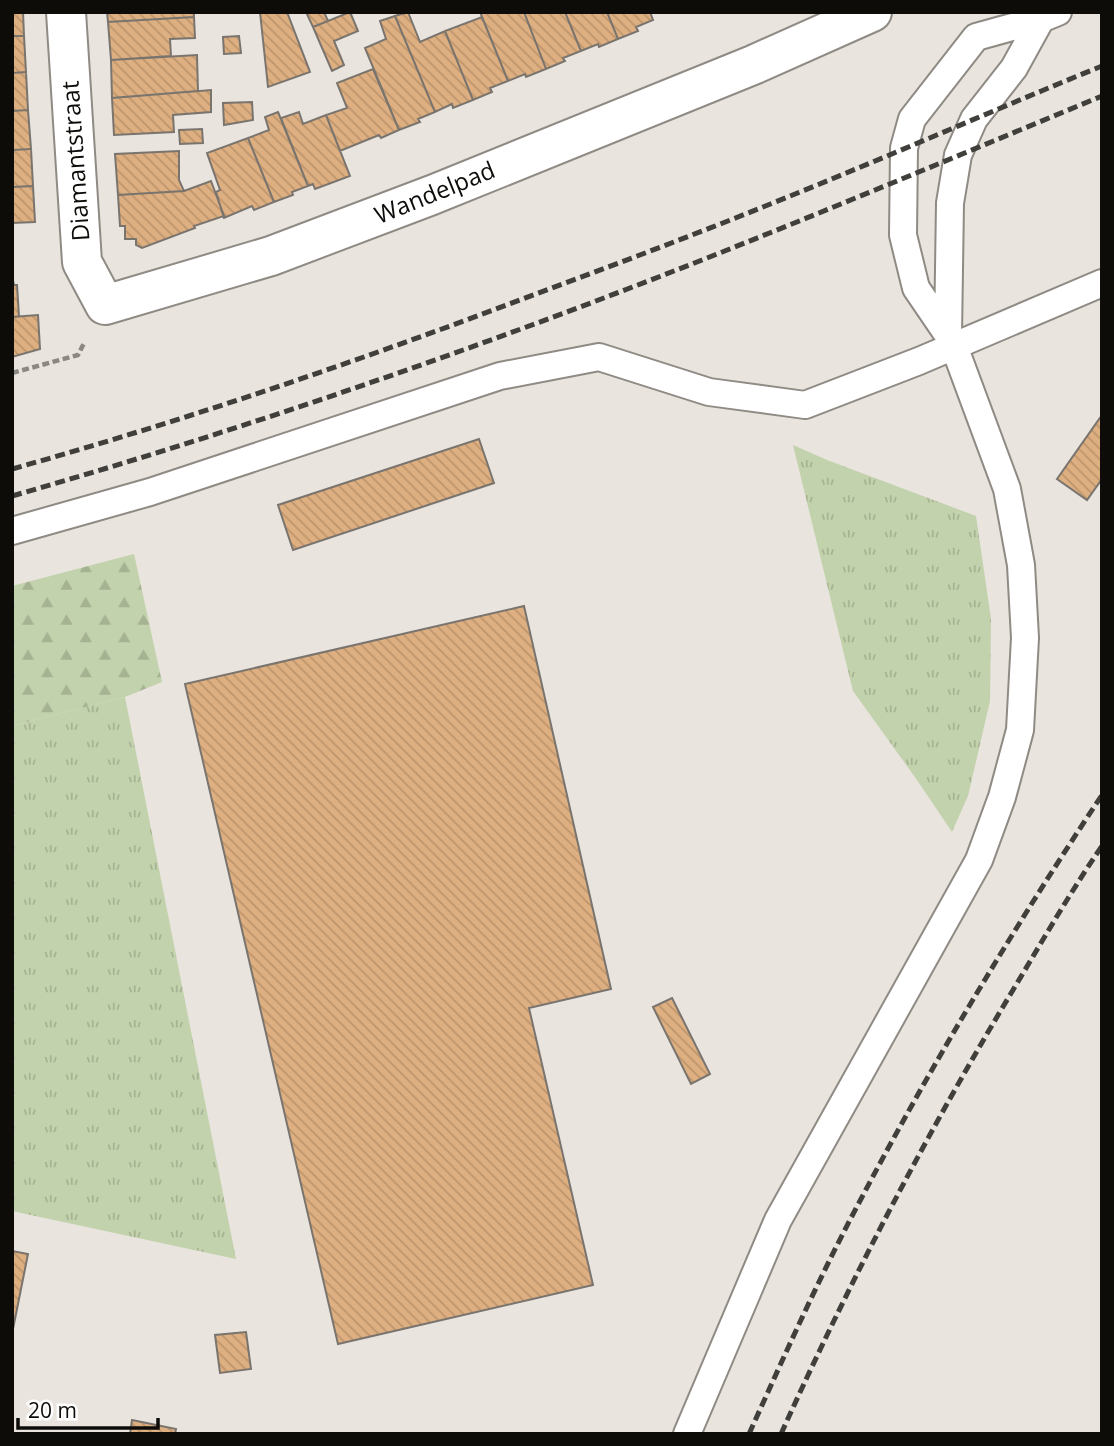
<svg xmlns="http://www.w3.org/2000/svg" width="1114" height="1446" font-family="'Open Sans',sans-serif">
<defs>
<pattern id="grass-tufts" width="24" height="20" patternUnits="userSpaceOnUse" patternTransform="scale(1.75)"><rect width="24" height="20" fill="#c2d2ac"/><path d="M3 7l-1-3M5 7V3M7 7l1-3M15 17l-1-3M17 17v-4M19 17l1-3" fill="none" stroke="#a6b393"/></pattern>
<pattern id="forest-firs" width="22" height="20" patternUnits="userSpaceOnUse" patternTransform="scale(1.75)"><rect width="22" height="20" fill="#c2d2ac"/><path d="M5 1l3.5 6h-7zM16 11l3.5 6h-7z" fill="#a6b393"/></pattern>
<pattern id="building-back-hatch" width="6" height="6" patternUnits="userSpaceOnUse" patternTransform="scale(1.75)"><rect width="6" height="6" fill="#deaf80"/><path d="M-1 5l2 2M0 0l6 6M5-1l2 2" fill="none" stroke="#bd956d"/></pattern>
</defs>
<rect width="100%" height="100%" fill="#e9e4dd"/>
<path fill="url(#grass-tufts)" d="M793 445 827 460 976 516 991 619 990 701 968 796 952 832 917 780 853 691Z
M125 697 236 1259 12 1211V726Z"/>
<path fill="url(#forest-firs)" d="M134 554 162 682 125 697 12 726V586Z"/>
<path fill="url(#building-back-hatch)" stroke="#7a746e" stroke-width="2" d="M12 12H23L24 36H12Z
M107 12H194V17L108 22Z
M260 12H287L310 72 268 87Z
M306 12H324L328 21 313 27Z
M350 12 358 31 334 41 344 65 332 71 313 27Z
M408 12 420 42 445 31 473 100 453 108 452 104 435 112 395 16Z
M480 12H524L546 69 526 77 525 74 508 81Z
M524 12H565L581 51 563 58 565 61 546 69Z
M565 12H607L618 39 599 47 598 44 581 51Z
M607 12H650L653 20 636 27 638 31 618 39Z
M395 16 435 112 418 119 420 122 399 130 365 48 386 39 380 21Z
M194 17 195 38 170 39 171 56 111 60 108 22Z
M482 17 508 81 490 88 492 92 473 100 445 31Z
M12 36H24L26 72 12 73Z
M239 36 241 53 224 54 223 37Z
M197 55 198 91 112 98 111 60Z
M373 69 399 130 381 138 379 135 340 151 326 115 347 108 337 83Z
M26 72 28 110 12 111V73Z
M211 90V112L173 115 174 132 114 135 112 98Z
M252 102 253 120 224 125 223 103Z
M28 110 31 149 12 150V111Z
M278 112 308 186 292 192 293 195 274 202 248 138 269 130 265 117Z
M299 112 303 124 326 115 350 176 315 189 313 184 308 186 281 118Z
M202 129 203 143 180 144 179 130Z
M248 138 274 202 254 210 252 206 224 218 216 192 220 190 207 153Z
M31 149 33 186 12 187V150Z
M179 151V180L184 191 118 195 115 154Z
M211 181 224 216 194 226 195 228 142 248 136 245V239H125V226H120L118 195 184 191Z
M33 186 35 222 12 223V187Z
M12 276 14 285H17L19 317H12Z
M38 315 40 349 12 357V317Z
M1102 415V479L1087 500 1057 479Z
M479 439 494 483 293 550 278 505Z
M524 606 611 989 529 1008 593 1285 338 1344 185 684Z
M672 998 710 1074 691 1084 653 1007Z
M12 1251 28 1254 13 1329H12Z
M246 1332 251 1369 220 1373 215 1335Z
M132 1420 176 1429 175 1434H130Z"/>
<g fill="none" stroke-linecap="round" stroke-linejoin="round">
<g stroke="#8f8b84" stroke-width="30">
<path id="service" d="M948 335 950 203 958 155 974 119 1014 68 1041 19
M12 531 150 492 500 376 599 357 709 392 805 405 919 361 1102 283
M687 1434 778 1220 979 860 1002 797 1020 730 1025 638 1021 565 1007 489 954 346 948 335 916 288 903 235 904 148 912 119 976 37 1041 19 1058 12"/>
</g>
<g stroke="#8f8b84" stroke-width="42">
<path id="minor" d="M66 12 82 262 105 305 271 256 432 195 753 65 872 12"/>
</g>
<path stroke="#8b8782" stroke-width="4.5" stroke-dasharray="7 3.5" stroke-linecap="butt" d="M12 373 78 355 85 341"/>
<use href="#service" stroke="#fff" stroke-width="26"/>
<use href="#minor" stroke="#fff" stroke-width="38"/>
<path stroke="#413f3b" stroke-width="5" stroke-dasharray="10 5" stroke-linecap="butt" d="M12 469C194 418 373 356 549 289 633 258 717 226 800 192 901 151 1001 107 1102 66
M12 496C246 429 476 349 702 260 836 207 969 151 1102 96
M749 1434C782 1361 814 1289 851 1218 927 1072 1011 932 1102 795
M781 1434C849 1283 925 1137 1010 995 1040 945 1069 894 1102 846"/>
</g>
<g text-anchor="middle" stroke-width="6" stroke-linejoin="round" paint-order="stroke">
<g font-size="24" fill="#0d0c09" stroke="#fff">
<text transform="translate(76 161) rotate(-94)" y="8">Diamantstraat</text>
<text transform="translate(435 193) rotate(-22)" y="8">Wandelpad</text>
</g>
</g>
<rect width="1114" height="1446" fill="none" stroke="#0d0c09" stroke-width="28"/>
<path d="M18 1418v10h140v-10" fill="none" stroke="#0d0c09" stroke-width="3.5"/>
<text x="28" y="1418" font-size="21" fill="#0d0c09" stroke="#ffffff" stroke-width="5" paint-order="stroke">20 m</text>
</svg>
